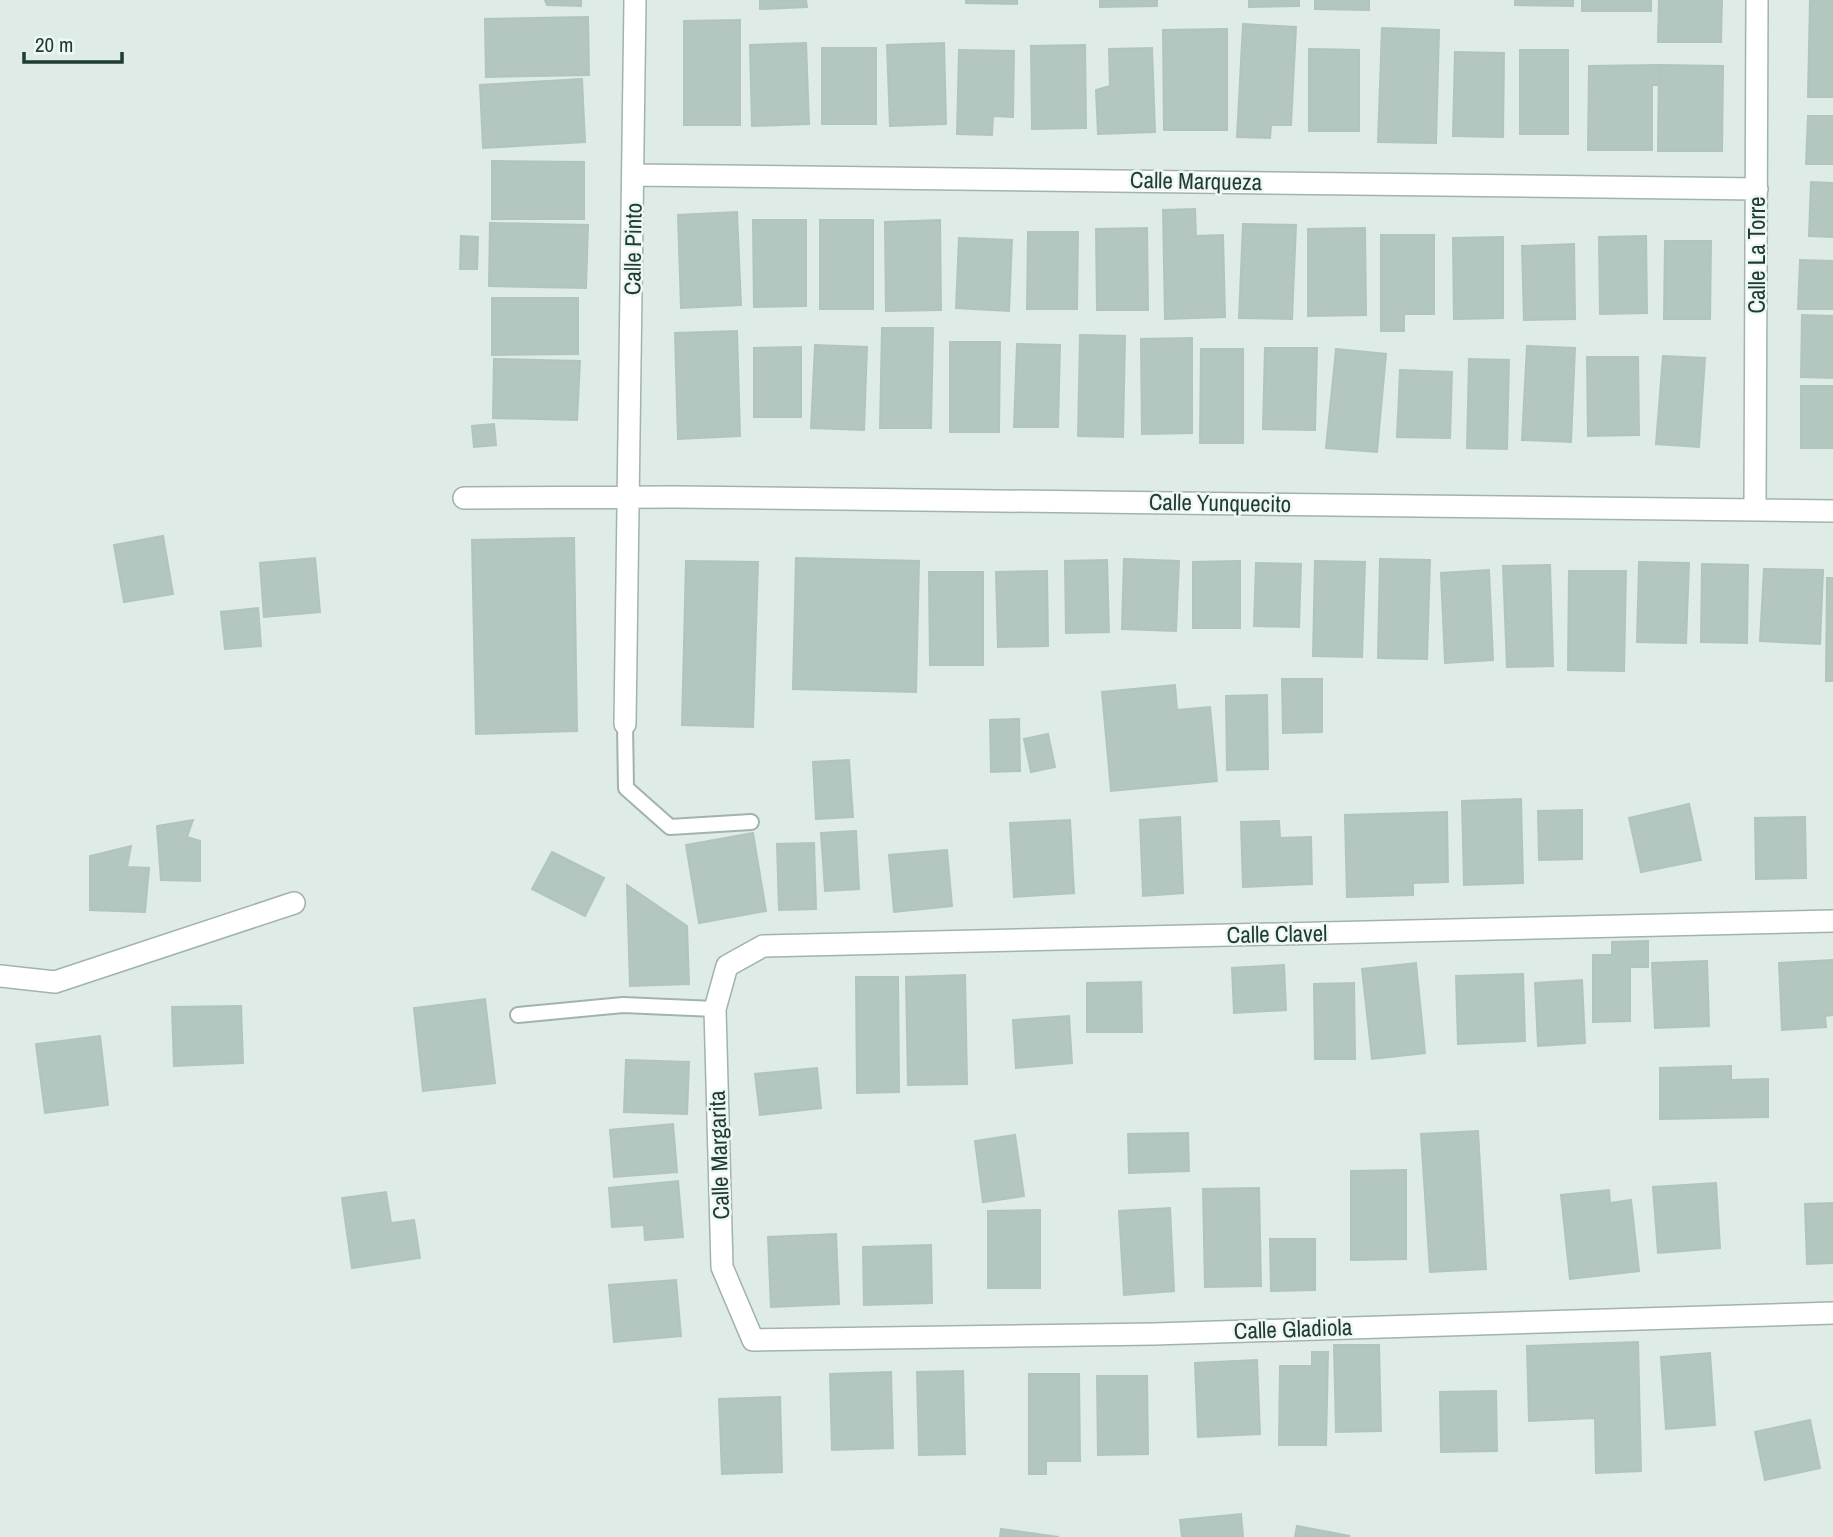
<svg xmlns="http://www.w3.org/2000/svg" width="1833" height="1537" font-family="'Archivo Narrow',sans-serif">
<rect width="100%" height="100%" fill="#deebe6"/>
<path fill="#b3c6bf" stroke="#b0c5bd" stroke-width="2" d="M545 0H581V6L547 5Z
M760 0H806L807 7 760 9Z
M966 0H1017V4L966 3Z
M1100 0H1157V6L1100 7Z
M1249 0H1299V6L1249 7Z
M1315 0H1369V10L1315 9Z
M1515 0H1573V6L1515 5Z
M1582 0H1651V11H1582Z
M1659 0H1722L1721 42H1658Z
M1810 0H1833V97H1808Z
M588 17 589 75 486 77 485 19Z
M740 20V125H684V21Z
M1243 24 1296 27 1291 125H1271L1270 138 1237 137Z
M1382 28 1439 30 1436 143 1378 142Z
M1227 29V130H1164L1163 30Z
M806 43 809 124 752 126 750 45Z
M944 43 946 124 890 126 887 45Z
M1085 45 1086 128 1032 129 1031 46Z
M822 48H876V124H822Z
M1152 48 1155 132 1098 134 1096 90 1110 86 1109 49Z
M1309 49 1359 50V131H1309Z
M959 50 1014 51 1013 117 993 116 992 135 957 134Z
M1520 50H1568V134H1520Z
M1455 52 1504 53 1503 137 1453 136Z
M1659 65 1723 66 1722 151H1658Z
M1659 65V85H1652V150H1588L1589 66Z
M582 79 585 142 483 148 480 85Z
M1808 116H1833V164H1806Z
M492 161 584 162V219H492Z
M1811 182 1833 183V237L1809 236Z
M1195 209 1196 236 1223 235 1225 317 1165 319 1163 210Z
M737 212 741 305 681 308 678 215Z
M753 220H806V306L754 307Z
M820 220H873V309H820Z
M940 220 941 310 886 311 885 222Z
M490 223 588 225 586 288 489 286Z
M1243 224 1296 225 1292 319 1239 318Z
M1147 228 1148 310H1097L1096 229Z
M1365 228 1366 315 1308 316V229Z
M1028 232H1078L1077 309H1027Z
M1381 235H1434V314H1404V331H1381Z
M461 236 478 237 477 269H460Z
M1646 236 1647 313 1600 314 1599 237Z
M1503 237V318L1454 319 1453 238Z
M959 238 1012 240 1009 311 956 308Z
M1665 241H1711L1710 319H1664Z
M1574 244 1575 319 1524 320 1522 246Z
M1800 260 1833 261V309H1798Z
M492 298H578V354L492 355Z
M1802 315 1833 316V378L1801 377Z
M882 328H933L931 428H880Z
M737 331 740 436 678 439 675 333Z
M1080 335 1125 336 1123 437 1078 436Z
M1192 338V433L1142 434 1141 339Z
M950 342H1000L999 432H950Z
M1017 344 1060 345 1058 427H1014Z
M815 345 867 347 864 430 811 428Z
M1527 346 1575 348 1571 442 1522 440Z
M801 347V417H754V348Z
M1265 348H1317L1315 430 1263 429Z
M1201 349H1243V443H1200Z
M1336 349 1386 354 1377 452 1326 448Z
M1663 356 1705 358 1699 447 1656 444Z
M1587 357H1638L1639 435 1588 436Z
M494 359 580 361 577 420 493 418Z
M1469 359 1509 360 1507 449 1467 448Z
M1400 370 1452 372 1450 438 1397 437Z
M1801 386H1833V448H1801Z
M494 424 496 445 474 447 472 426Z
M163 536 173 594 124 602 114 545Z
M574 538 577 731 476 734 472 540Z
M315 558 320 612 264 617 260 563Z
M796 558 919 561 916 692 793 689Z
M1124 559 1179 561 1176 631 1122 629Z
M1380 559 1430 560 1427 659 1378 658Z
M1107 560 1109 632 1066 633 1065 561Z
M686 561 758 562 753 727 682 725Z
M1240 561V628H1193V562Z
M1315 561 1365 562 1362 657 1313 656Z
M1639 562 1689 563 1686 643 1637 642Z
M1256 563 1301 564 1299 627 1254 626Z
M1702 564 1748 565 1747 643 1701 642Z
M1550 565 1553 666 1507 667 1503 566Z
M1764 569 1823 570 1820 644 1760 641Z
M1489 570 1493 660 1445 663 1441 573Z
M1047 571 1048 646 998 647 996 572Z
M1569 571H1626L1624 671 1568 670Z
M929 572H983V665H930Z
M1827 578H1833V681H1826Z
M258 608 261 646 225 649 221 612Z
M1282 679H1322V732L1283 733Z
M1175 685 1177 710 1210 707 1217 781 1111 791 1102 692Z
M1267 695 1268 769 1227 770 1226 696Z
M1019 719 1020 771 991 772 990 720Z
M1048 734 1055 767 1031 772 1024 739Z
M849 760 853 817 816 819 813 762Z
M1521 799 1523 883 1464 885 1462 801Z
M1689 804 1701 860 1641 872 1629 818Z
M1582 810V859L1539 860 1538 811Z
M1447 812 1448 882 1413 883V895L1347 897 1345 815Z
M1180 817 1183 893 1143 896 1140 820Z
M1805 817 1806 878 1756 879 1755 818Z
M193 820 187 837 200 841V881L161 880 157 826Z
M1070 820 1074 893 1014 897 1010 823Z
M1279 821 1280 838 1311 837 1312 884 1243 887 1241 822Z
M856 831 859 889 825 891 821 833Z
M753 833 766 911 699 923 686 845Z
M814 843 816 909 779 910 777 844Z
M131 846 127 867 149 868 145 912 90 910V856Z
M947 850 952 906 894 912 889 855Z
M552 852 604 878 585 916 532 889Z
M627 885 687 926 689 984 630 986Z
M1648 941V967H1630V1021L1593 1022V955H1612V942Z
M1833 960V1015L1825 1016 1826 1027 1782 1030 1779 963Z
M1707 961 1709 1026 1655 1028 1652 963Z
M1416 963 1425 1053 1372 1059 1362 969Z
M1284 965 1286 1010 1234 1013 1232 968Z
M1523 974 1525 1041 1458 1044 1456 976Z
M965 975 967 1084 908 1085 906 977Z
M856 977H898L899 1092 857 1093Z
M1582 980 1585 1043 1538 1046 1535 983Z
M1141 982 1142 1032H1087V983Z
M1354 983 1355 1059H1315L1314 984Z
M485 999 495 1083 423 1091 414 1008Z
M241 1006 243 1063 174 1066 172 1007Z
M1069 1016 1072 1063 1016 1068 1013 1020Z
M100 1036 108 1105 45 1113 36 1044Z
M626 1060 689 1062 687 1114 624 1112Z
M1731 1066V1080L1768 1079V1117L1660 1119V1068Z
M817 1068 821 1108 760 1115 755 1074Z
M673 1124 677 1172 614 1177 610 1130Z
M1478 1131 1486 1269 1430 1272 1421 1134Z
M1188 1133 1189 1171 1129 1173 1128 1134Z
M1015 1135 1024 1196 983 1202 975 1141Z
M1406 1170V1259L1351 1260V1171Z
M678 1181 683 1237 645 1240 644 1225 612 1227 609 1188Z
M1716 1183 1720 1248 1658 1253 1653 1187Z
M1259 1188 1261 1286 1205 1287 1203 1189Z
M1609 1190 1610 1203 1631 1200 1639 1271 1570 1279 1561 1195Z
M386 1192 391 1223 414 1220 420 1258 352 1268 342 1198Z
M1833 1203V1263L1807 1264 1805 1204Z
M1170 1208 1174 1291 1124 1295 1119 1211Z
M1040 1210V1288H988V1211Z
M836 1234 839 1304 771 1307 768 1237Z
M1270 1239H1315V1290L1271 1291Z
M931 1245 932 1303 864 1305 863 1247Z
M676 1280 681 1336 614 1342 609 1285Z
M1638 1342 1641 1471 1596 1473 1595 1418 1529 1421 1527 1346Z
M1334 1345H1379L1381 1431 1336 1432Z
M1312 1352H1328L1326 1445H1279L1280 1366H1312Z
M1710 1353 1715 1425 1666 1429 1661 1357Z
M1257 1360 1260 1434 1198 1437 1195 1363Z
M963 1371 965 1454 919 1455 917 1372Z
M891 1372 893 1448 832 1450 830 1374Z
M1029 1374H1079L1080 1461H1046V1474H1029Z
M1097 1376H1147L1148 1454 1098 1455Z
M1496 1391 1497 1451 1441 1452 1440 1392Z
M780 1397 782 1472 722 1474 719 1399Z
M1810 1420 1820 1468 1765 1480 1755 1432Z
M1241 1514 1243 1537H1182L1180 1520Z
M1297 1526 1350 1536 1295 1537Z
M1001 1529 1059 1537H1000Z"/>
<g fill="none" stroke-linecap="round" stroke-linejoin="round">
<g stroke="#a1b3ad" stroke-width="18">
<path id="service" d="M625 724 626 788 670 827 751 822
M518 1015 623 1005 715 1009"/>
</g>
<g stroke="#a1b3ad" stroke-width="24">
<path id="minor" d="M634 175 1757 189
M464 498 675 497 1833 511
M1755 509 1757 0
M625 724 635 0
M1833 921 763 946 727 966 715 1009 722 1267 753 1340 1154 1334 1833 1313
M0 976 55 982 294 903"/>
</g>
<use href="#service" stroke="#fff" stroke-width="14"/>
<use href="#minor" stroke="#fff" stroke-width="21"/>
</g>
<g text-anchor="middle" stroke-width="5" stroke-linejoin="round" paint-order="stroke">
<g font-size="23" fill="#1f3b35" stroke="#eff7f3">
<text transform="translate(1196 181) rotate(1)" y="8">Calle Marqueza</text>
<text transform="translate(633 249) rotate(-89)" y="8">Calle Pinto</text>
<text transform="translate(1757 255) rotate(-90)" y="8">Calle La Torre</text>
<text transform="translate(1220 503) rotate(1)" y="8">Calle Yunquecito</text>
<text transform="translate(1277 934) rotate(-1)" y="8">Calle Clavel</text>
<text transform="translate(719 1155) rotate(-92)" y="8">Calle Margarita</text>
<text transform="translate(1293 1329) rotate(-2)" y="8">Calle Gladiola</text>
</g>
</g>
<path d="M24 52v10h98v-10" fill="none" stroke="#1f3b35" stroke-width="3.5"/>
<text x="35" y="52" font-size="21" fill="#1f3b35" stroke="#eff7f3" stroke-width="5" paint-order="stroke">20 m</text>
</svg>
